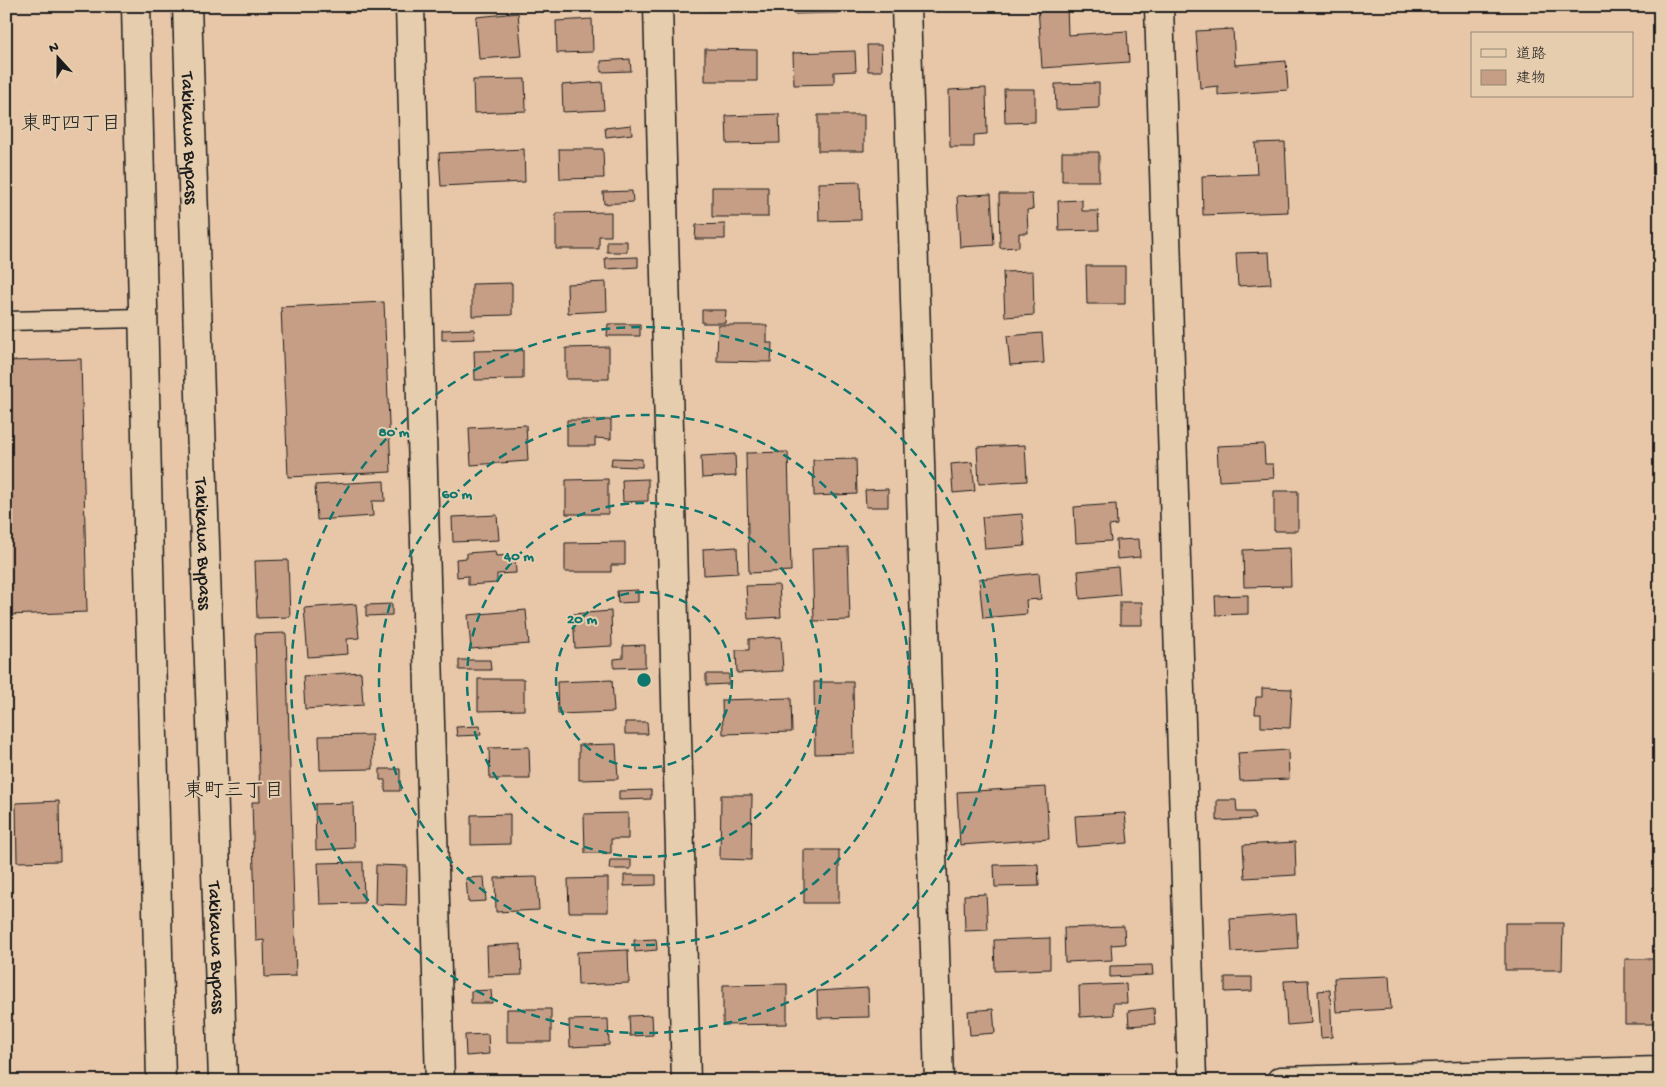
<svg xmlns="http://www.w3.org/2000/svg" width="1666" height="1087" font-family="'Gochi Hand','Klee One',sans-serif">
<rect width="100%" height="100%" fill="#e8c7a9"/>
<filter id="ink" filterUnits="userSpaceOnUse"><feTurbulence type="fractalNoise" baseFrequency=".02" numOctaves="2"/><feDisplacementMap in="SourceGraphic" scale="10" xChannelSelector="R" yChannelSelector="G"/><feConvolveMatrix kernelMatrix="1 2 1 2 8 2 1 2 1" color-interpolation-filters="sRGB"/></filter>
<g filter="url(#ink)">
<path fill="#c69e85" stroke="#1c1c1c" d="M709 6H767V9L709 11Z
M794 6H839V13L794 14Z
M1038 6H1067L1068 35 1127 31 1129 62 1042 68Z
M518 13 522 56 479 59 476 17Z
M592 19 593 52 557 53 556 21Z
M1233 29 1235 65 1286 61 1288 90 1218 95V86L1200 88 1196 31Z
M867 45H881L882 71H868Z
M705 49 757 50V81H705Z
M855 51 856 71 834 72V84L794 85 793 53Z
M630 59 631 71 601 72V61Z
M525 79 526 111 474 113 473 80Z
M602 82 604 110 563 112 562 85Z
M1099 83V108L1056 110 1055 84Z
M986 88 987 134 974 135V147H950L949 90Z
M1004 89H1035V122L1005 123Z
M779 114 780 143 727 144 726 116Z
M818 115H864V151H818Z
M631 125 632 134 606 137 605 128Z
M1285 142 1288 212 1203 215 1202 176 1257 174 1255 143Z
M524 149 525 182 441 186 439 153Z
M559 149H603L604 178 560 179Z
M1062 152H1099V181H1062Z
M860 182 861 220 819 221 818 183Z
M712 187H768V217H712Z
M632 191 633 202 604 204 603 192Z
M991 194 994 245 960 247 957 196Z
M999 194H1032L1033 209 1027 210 1028 233H1019V247L1000 248Z
M1082 200V211H1098L1099 230 1059 231 1058 201Z
M611 212V236H599V249H556V213Z
M725 224V239H695L696 225Z
M607 241H627V252H607Z
M1269 252 1271 284 1238 286 1236 253Z
M638 257V267L606 269 605 258Z
M1086 266H1125V304H1087Z
M1033 271 1034 315 1005 317 1003 272Z
M606 282 607 311 568 313 567 284Z
M512 283V315L472 316V284Z
M384 302 391 472 288 477 281 307Z
M702 310H726L725 323H702Z
M608 324H640V336H607Z
M718 325H767V343H772L771 362 717 361Z
M474 329 475 339 442 340V330Z
M1042 333 1044 363 1010 365 1007 336Z
M609 347V379H566V348Z
M523 350V379L475 380 474 351Z
M81 359 87 612 6 615V361Z
M567 420H611V439L595 438V446H567Z
M526 425 528 461 471 465 469 428Z
M1264 444 1265 464H1273L1274 478 1219 481 1217 446Z
M1025 445 1027 481 979 484 977 447Z
M788 452 791 571 749 573 746 453Z
M735 454 736 476 702 478 701 456Z
M612 458 642 459V467L611 466Z
M856 459 857 494 814 496 813 460Z
M972 462 975 491 953 493 951 464Z
M608 479V514H566V480Z
M648 479V501L623 502 622 480Z
M384 481 385 501H372L373 516 317 520 315 485Z
M888 489V507H866L865 490Z
M1274 491H1298V531H1274Z
M1116 504 1117 525 1109 526 1111 541 1076 543 1074 507Z
M1022 514 1025 546 985 549 982 517Z
M497 515 499 540 453 542 452 517Z
M1139 539 1140 557 1117 559 1116 540Z
M625 542V565H611V572H565V543Z
M737 547 738 573 704 575 703 549Z
M848 547 850 620 814 621 812 549Z
M1290 548 1291 586 1244 587 1243 550Z
M495 551 496 556 515 555 516 573 497 574V583L468 585V576L457 577 456 559 467 558V553Z
M288 560 290 617 257 618 255 561Z
M1118 567 1120 595 1080 599 1078 571Z
M1039 573 1041 599 1026 600 1027 614 983 618 979 579Z
M779 585 781 617 748 619 746 586Z
M638 590V602L618 603 617 591Z
M1248 595V614L1216 615 1215 596Z
M1120 602H1142V625H1120Z
M356 604 359 638 347 639 348 654 308 657 304 608Z
M392 604V615L366 616V605Z
M526 610 529 644 471 649 468 615Z
M611 611 612 646 575 648 573 614Z
M286 633 296 976 265 977 264 940 256 941 252 802H260L255 634Z
M781 637 783 671 737 673 736 650H749V639Z
M645 645V667L614 668V659L623 658V646Z
M459 660H490L491 670H459Z
M361 672 363 705 305 709 303 676Z
M706 674H729V684L706 685Z
M478 679H524V710L478 711Z
M612 680 614 712 558 714 557 682Z
M814 682H853L854 753 815 754Z
M1262 688 1292 689 1290 728 1261 727V714H1255L1256 697H1262Z
M791 698 792 732 723 734 722 700Z
M625 722H647L648 734H625Z
M480 726 481 735 457 736 456 727Z
M372 735 373 769 320 770 319 736Z
M616 744 618 779 579 780V745Z
M529 747 530 779H490L489 748Z
M1288 750 1289 779 1240 781 1238 753Z
M380 769H400V791H385V780H380Z
M1046 787 1049 839 960 845 957 792Z
M651 790V799L619 800V791Z
M721 795H752L751 860 720 859Z
M1217 800H1236L1237 812H1254L1255 819 1217 821Z
M59 801 60 861 17 862 16 803Z
M353 803 354 848 316 850 315 804Z
M628 813V839H611V853H585L584 814Z
M1125 813 1128 843 1077 847 1075 816Z
M510 814V844L471 845V815Z
M1295 842 1296 875 1245 878 1243 845Z
M804 850H839V903H804Z
M610 860H631V869H609Z
M363 862 364 903 320 904 318 863Z
M1038 864 1039 886 995 887 994 865Z
M376 865 407 866 406 905 375 904Z
M624 875H656V885L624 886Z
M484 877 486 901 468 902 466 878Z
M537 877 539 910 496 912 495 878Z
M608 878V912H569L568 879Z
M986 894 988 930 965 931 964 895Z
M1296 914 1298 948 1232 952 1230 919Z
M1505 923H1563L1562 970H1505Z
M1124 926 1125 944 1111 945 1112 960 1065 962 1064 928Z
M1050 938V969L995 971 994 940Z
M656 939 657 950 635 952 634 940Z
M521 944 522 975 488 976 487 946Z
M628 950 629 983 578 985 577 952Z
M1625 959H1660V1024H1625Z
M1152 965 1153 975 1110 977V966Z
M1389 976 1391 1009 1336 1012 1334 978Z
M1225 977H1252V991L1225 992Z
M1308 980 1311 1023 1287 1025 1284 981Z
M787 984V1024L723 1025V985Z
M1126 984 1127 1003H1113L1114 1015 1080 1017 1079 986Z
M868 988 869 1017 818 1018 817 991Z
M491 990 492 1003H471V991Z
M1330 990 1332 1037 1321 1038 1318 991Z
M1154 1008 1155 1024 1129 1026 1128 1011Z
M507 1009H551V1042H507Z
M993 1009 995 1033 970 1035 968 1011Z
M652 1015 653 1035 630 1036 629 1016Z
M608 1019 609 1045 570 1047 569 1020Z
M488 1034 489 1054 466 1056 465 1035Z"/>
<g fill="none" stroke-linecap="round" stroke-linejoin="round">
<g stroke="#1c1c1c" stroke-width="21">
<path id="lane" d="M6 321 143 318"/>
</g>
<g stroke="#1c1c1c" stroke-width="31">
<path id="street" d="M410 6 440 1081
M658 6 686 1081
M906 6 939 1081
M1159 6 1192 1081
M1281 1081 1660 1071"/>
</g>
<g stroke="#1c1c1c" stroke-width="31">
<g id="highway">
<path d="M136 6 161 1081"/>
<path id="s1" d="M187 6 223 1081"/>
</g>
</g>
<use href="#lane" stroke="#e6cdae" stroke-width="18"/>
<use href="#street" stroke="#e6cdae" stroke-width="28"/>
<use href="#highway" stroke="#e6cdae" stroke-width="28"/>
</g>
</g>
<g fill="none" stroke="#0f766e" stroke-width="2.5" stroke-dasharray="9 6">
<circle cx="644" cy="680" r="88"/>
<circle cx="644" cy="680" r="177"/>
<circle cx="644" cy="680" r="265"/>
<circle cx="644" cy="680" r="353"/>
</g>
<g text-anchor="middle" stroke-width="4" stroke-linejoin="round" paint-order="stroke">
<g font-size="19" fill="#1c1c1c" stroke="#e6cdae">
<text dy="7" stroke="none"><textPath href="#s1" startOffset="132">Takikawa Bypass</textPath></text>
<text dy="7" stroke="none"><textPath href="#s1" startOffset="538">Takikawa Bypass</textPath></text>
<text dy="7" stroke="none"><textPath href="#s1" startOffset="942">Takikawa Bypass</textPath></text>
</g>
<g font-size="20" fill="#1c1c1c" stroke="#e6cdae">
<text x="71" y="129">東町四丁目</text>
<text x="234" y="796">東町三丁目</text>
</g>
</g>
<circle cx="644" cy="680" r="8" fill="#0f766e" stroke="#e6cdae" stroke-width="2.5"/>
<g font-size="15" text-anchor="middle" font-weight="bold" fill="#0f766e" stroke="#e6cdae" stroke-width="4" stroke-linejoin="round" paint-order="stroke">
<text x="394" y="436">80 m</text>
<text x="457" y="498">60 m</text>
<text x="519" y="560">40 m</text>
<text x="582" y="623">20 m</text>
</g>
<rect width="1666" height="1087" fill="none" stroke="#e6cdae" stroke-width="25"/>
<rect x="12" y="12" width="1641" height="1062" fill="none" stroke="#1c1c1c" stroke-width="2" filter="url(#ink)"/>
<rect x="1471" y="32" width="162" height="65" fill="#e6cdae" stroke="#958674"/>
<rect x="1481" y="49" width="25" height="8" fill="#e6cdae" stroke="#958674"/>
<text x="1516" y="58" font-size="15" fill="#1c1c1c">道路</text>
<rect x="1481" y="70" width="25" height="15" fill="#c69e85" stroke="#958674"/>
<text x="1516" y="82" font-size="15" fill="#1c1c1c">建物</text>
<g transform="translate(58 58) rotate(339)" stroke="#e6cdae" stroke-width="4" paint-order="stroke">
<path d="M0-4L9 19L0 12L-9 19Z" fill="#1c1c1c"/>
<text y="-8" font-size="14" font-weight="bold" text-anchor="middle" fill="#1c1c1c">N</text>
</g>
</svg>
